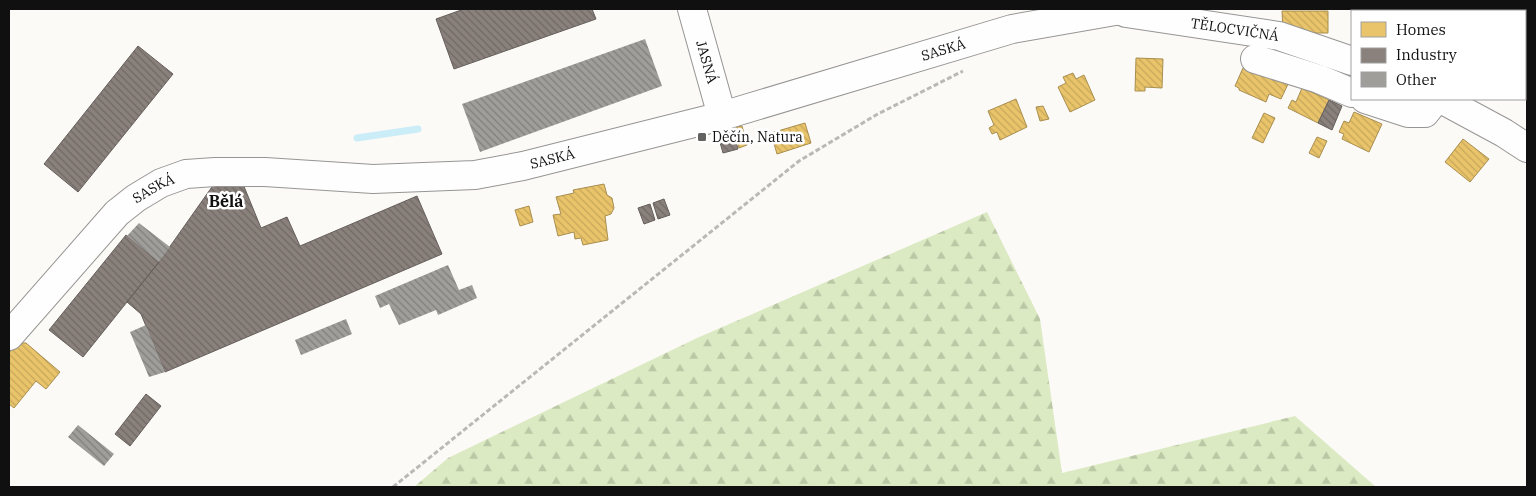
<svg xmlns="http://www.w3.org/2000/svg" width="1536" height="496" font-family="'IBM Plex Serif',serif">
<defs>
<pattern id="forest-firs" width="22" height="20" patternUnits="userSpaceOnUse" patternTransform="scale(1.25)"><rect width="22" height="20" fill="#dbeac3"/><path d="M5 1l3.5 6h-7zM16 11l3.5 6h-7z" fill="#bbc8a6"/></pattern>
<pattern id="homes-back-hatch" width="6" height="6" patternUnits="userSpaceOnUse" patternTransform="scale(1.25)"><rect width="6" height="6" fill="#e9c46a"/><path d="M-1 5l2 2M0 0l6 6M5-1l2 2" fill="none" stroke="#c7a75b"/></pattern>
<pattern id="industry-back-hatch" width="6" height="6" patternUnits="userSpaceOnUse" patternTransform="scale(1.25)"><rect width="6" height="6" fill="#8a817c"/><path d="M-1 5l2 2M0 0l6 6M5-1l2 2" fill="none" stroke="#6f6864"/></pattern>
<pattern id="building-back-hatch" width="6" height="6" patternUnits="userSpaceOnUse" patternTransform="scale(1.25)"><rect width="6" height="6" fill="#a09e9b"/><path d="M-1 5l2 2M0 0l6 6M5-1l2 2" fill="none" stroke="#817f7d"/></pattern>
</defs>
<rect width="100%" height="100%" fill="#fcfaf6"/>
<path fill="url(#forest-firs)" d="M987 212 1040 319 1062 473 1295 416 1376 487H414L448 458 697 338Z"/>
<path fill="url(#homes-back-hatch)" stroke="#a88e4f" d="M1282 11H1328V33H1293L1283 30Z
M1525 24H1527V50L1525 51Z
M1136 58 1163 59 1162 88 1145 87V91H1135Z
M1250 65 1289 82 1281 99 1269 94 1266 102 1239 90V88L1235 86 1243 68 1247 71Z
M1073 73 1076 79 1084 75 1095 100 1070 112 1058 87 1066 83 1063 77Z
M1302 88 1329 100 1318 123 1288 108 1292 100 1296 102Z
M1016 99 1027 127 1000 140 997 132 992 134 989 128 994 125 988 111Z
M1043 106 1049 119 1040 121 1036 107Z
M1354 112 1382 124 1369 152 1342 139 1344 134 1339 132 1344 121 1349 123Z
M1264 113 1275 118 1263 143 1252 138Z
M805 123 811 143 777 154 771 133Z
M742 126 747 145 739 148 733 128Z
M1317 137 1327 141 1319 158 1309 153Z
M1463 139 1489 159 1470 182 1445 162Z
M604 184 607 195 612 198 614 208 611 214 605 216 608 240 583 245 581 238 575 239 574 232 558 236 553 215 561 214 556 197 574 193 573 190Z
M529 206 533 222 520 226 515 210Z
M17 343H26L60 372 46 389 36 381 14 408 9 404V353Z"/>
<path fill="url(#industry-back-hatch)" stroke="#655f5c" d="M464 9H592L596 19 454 69 436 19Z
M138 46 173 74 78 192 44 164Z
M1329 100 1342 106 1332 130 1318 123Z
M732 128 738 149 723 153 717 132Z
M214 184H243L261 228 287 217 300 246 417 196 442 254 165 372 141 314 127 302 159 262Z
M664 199 670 215 658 219 653 203Z
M650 204 655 220 644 224 638 208Z
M126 235 159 262 83 357 49 330Z
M146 394 161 406 130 446 115 434Z"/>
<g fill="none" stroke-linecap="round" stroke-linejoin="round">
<path stroke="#cbedf7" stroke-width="7" d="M357 138 418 129"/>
</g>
<path fill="url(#building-back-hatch)" d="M645 39 662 86 480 152 462 104Z
M139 223 170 247 159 262 127 236Z
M448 265 459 290 472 285 477 298 438 315 436 310 399 325 389 304 380 308 375 296Z
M346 319 352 334 301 355 295 340Z
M146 325 165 372 149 377 130 332Z
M78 425 114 454 104 466 68 437Z"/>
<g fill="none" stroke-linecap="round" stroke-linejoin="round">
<g stroke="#969594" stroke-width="30">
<g id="minor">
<path id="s1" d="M692 9 722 116"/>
<path id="s2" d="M1126 13 1279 36 1352 61"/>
<path d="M1255 59 1319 79 1352 93"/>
<path d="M1365 99 1408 113H1425L1436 99"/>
<path d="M1441 99 1504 133 1527 148"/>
<path id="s3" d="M9 336 117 213 136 198 161 183 186 174 215 172H265L373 179 475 175 523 166 722 116 1012 29 1115 11 1147 9"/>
</g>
</g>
<path stroke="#b9b9b8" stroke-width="3" stroke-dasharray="5 2.5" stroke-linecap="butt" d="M393 487 799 161 876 115 963 71"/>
<use href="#minor" stroke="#fffefe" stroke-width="28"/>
</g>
<rect fill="#636260" stroke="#fff" stroke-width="2" x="697" y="132" width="10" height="10" rx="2.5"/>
<g text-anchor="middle" stroke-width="5" stroke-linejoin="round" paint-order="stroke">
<g font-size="14" fill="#101010" stroke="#fff">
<text dy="5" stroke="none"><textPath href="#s2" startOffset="110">TĚLOCVIČNÁ</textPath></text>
<text dy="5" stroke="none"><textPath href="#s3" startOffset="1018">SASKÁ</textPath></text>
<text dy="5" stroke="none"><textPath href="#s1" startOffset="55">JASNÁ</textPath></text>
<text dy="5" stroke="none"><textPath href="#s3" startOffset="612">SASKÁ</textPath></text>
<text dy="5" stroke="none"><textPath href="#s3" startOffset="208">SASKÁ</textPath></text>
</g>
<g font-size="14" fill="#101010" stroke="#fff" text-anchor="start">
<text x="712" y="142">Děčín, Natura</text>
</g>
<g font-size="16" font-weight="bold" fill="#101010" stroke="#fff">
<text x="226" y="207">Bělá</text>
</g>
</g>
<rect width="1536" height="496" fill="none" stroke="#101010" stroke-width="20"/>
<rect x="1351" y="10" width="175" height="90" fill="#ffffff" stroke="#9f9f9f"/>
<rect x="1361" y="22" width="25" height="15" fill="#e9c46a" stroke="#9f9f9f"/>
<text x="1396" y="35" font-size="15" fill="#101010">Homes</text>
<rect x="1361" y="48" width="25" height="15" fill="#8a817c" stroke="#9f9f9f"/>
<text x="1396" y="60" font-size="15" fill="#101010">Industry</text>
<rect x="1361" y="72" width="25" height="15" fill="#a09e9b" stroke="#9f9f9f"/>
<text x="1396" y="85" font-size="15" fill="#101010">Other</text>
</svg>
